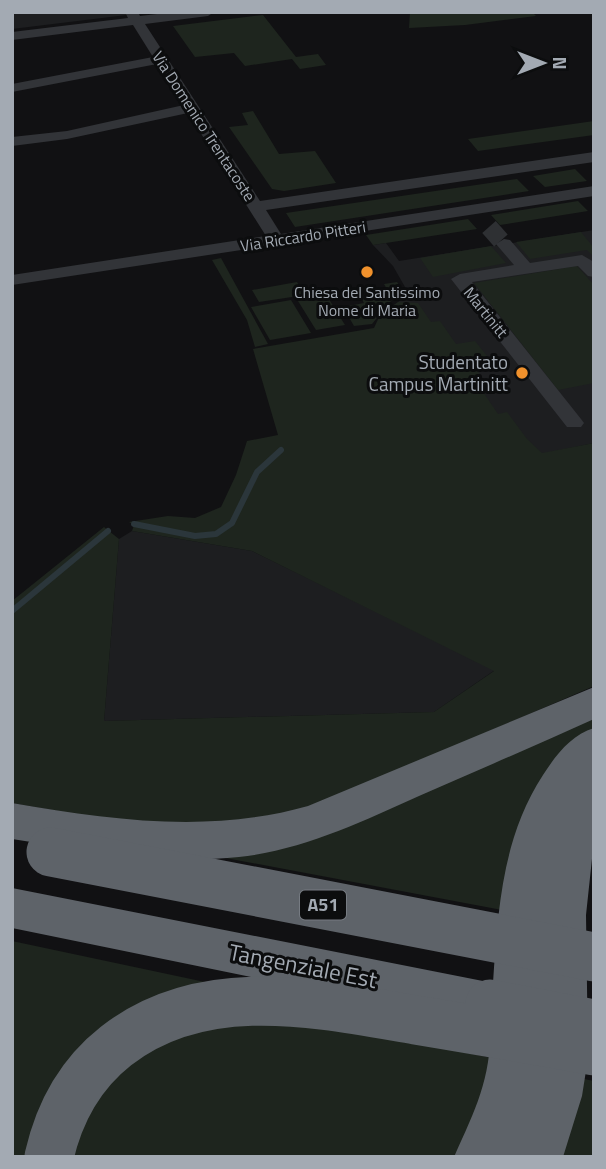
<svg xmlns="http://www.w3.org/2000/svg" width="606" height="1169" font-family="'Titillium Web',sans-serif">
<rect width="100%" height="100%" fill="#111113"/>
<path fill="#1d1e20" d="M12 12H151L12 29Z
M594 230V443L513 460 398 302 409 294 393 266 373 245 386 243 399 261Z
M132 531 252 551 495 670 434 712 104 721 119 539Z"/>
<path fill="#1e251e" d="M410 12H532L536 16 465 25 409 28Z
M263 15 296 57 318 54 326 65 300 69 292 59 245 66 234 53 195 57 173 26Z
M253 111 279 154 315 151 336 183 284 191 272 189 229 127 248 125 242 113Z
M594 121V135L478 151 468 139Z
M575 169 587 181 545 187 533 176Z
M517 179 529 191 295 227 286 213Z
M578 201 588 211 500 225 491 215Z
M468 219 477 229 373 245 366 235Z
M581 232 594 248V257L587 250 530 259 516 242Z
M491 246 506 263 433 277 420 258Z
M221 258 268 344 255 347 247 320 212 260Z
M577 266 594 285V383L558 390 474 283Z
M297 282 305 295 259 302 252 290Z
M397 282 405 294 391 301 372 324 354 326 343 307 364 303 360 296 388 291 384 284Z
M327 296 345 325 316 330 298 301Z
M291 300 311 333 270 340 251 307Z
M398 302 418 303 431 322 440 321 456 344 475 341 491 361 473 365 491 390 483 392 498 414 507 412 527 439 542 453 594 443V686L342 795 259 823 181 833 12 803V601L104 527 119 539 104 721 434 712 494 671 252 551 132 531 134 525 129 522 168 516 195 518 221 507 236 475 247 441 278 435 253 349 374 328 380 315Z
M594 713V729L513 912 215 856Z
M12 941 205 982 224 987 192 994 27 1157H12Z
M297 1019 502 1060 467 1157H56L63 1131 151 1034Z
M569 1076 594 1081V1157H549Z"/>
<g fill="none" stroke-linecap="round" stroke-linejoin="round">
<path stroke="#2b363b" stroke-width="6" d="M134 524 195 536 216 534 232 523 257 472 281 450
M12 611 108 531"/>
<path stroke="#2e3033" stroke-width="18" stroke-dasharray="18 9" stroke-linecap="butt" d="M489 227 504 244"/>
<path fill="#323438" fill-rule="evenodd" d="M125 12H138L140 16 174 12H214L208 16 145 24 260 201 594 152V162L266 210 281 234 594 186V196L12 285V275L266 236 188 113 67 139 12 146V137L67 131 184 105 157 64 12 92V84L153 57 133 25 12 40V32L128 18Z
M504 239 510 240 530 263 582 255 594 262V277L588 276 578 266 472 282 581 419 584 423 581 427H567L451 279 460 274 514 265 496 244Z"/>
<path fill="#5e6369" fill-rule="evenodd" d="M594 687V719C536 745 477 771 419 796 361 822 303 850 239 857 162 865 87 851 12 839V803C112 820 209 834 308 806Z
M594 728V840L586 915 588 1058 582 1096 563 1157H454C476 1108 490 1081 491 1026L12 928V888L493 983C498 910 502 838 543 775 556 755 571 735 594 728Z"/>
<path stroke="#5e6369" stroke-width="49" d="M51 852 594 957
M490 1004 594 1024
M49 1157C59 1113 79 1075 116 1046 203 978 316 1003 416 1020 476 1030 535 1040 594 1051"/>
</g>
<g fill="#f0912c" stroke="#0c0d0e" stroke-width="2.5">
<circle cx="367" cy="272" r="7"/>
<circle cx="522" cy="373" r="7"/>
</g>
<g text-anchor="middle" stroke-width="6" stroke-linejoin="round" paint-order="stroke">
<g font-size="16" fill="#a3aab3" stroke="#0c0d0e">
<text transform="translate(204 126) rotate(57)" y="6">Via Domenico Trentacoste</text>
<text transform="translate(303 236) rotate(-9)" y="6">Via Riccardo Pitteri</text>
<text transform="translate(486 312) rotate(51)" y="6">Martinitt</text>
</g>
<g font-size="16" fill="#a3aab3" stroke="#0c0d0e">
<text x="367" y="298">Chiesa del Santissimo<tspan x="367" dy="18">Nome di Maria</tspan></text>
</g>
<rect fill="#0c0d0e" stroke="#767b82" stroke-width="2" x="300" y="890.5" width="46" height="29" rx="5"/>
<g font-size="18" font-weight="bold" fill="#a3aab3">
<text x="323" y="911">A51</text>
</g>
<g font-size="19" fill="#a3aab3" stroke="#0c0d0e" text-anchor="end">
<text x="508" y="369">Studentato<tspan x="508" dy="22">Campus Martinitt</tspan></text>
</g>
<g font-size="23" fill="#a3aab3" stroke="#0c0d0e">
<text transform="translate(303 966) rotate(11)" y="8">Tangenziale Est</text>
</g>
</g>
<rect width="606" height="1169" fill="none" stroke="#a3aab3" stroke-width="28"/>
<g transform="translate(543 63) rotate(90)" stroke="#0c0d0e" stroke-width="5" paint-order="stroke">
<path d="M0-5L12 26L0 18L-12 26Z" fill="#a3aab3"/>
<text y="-10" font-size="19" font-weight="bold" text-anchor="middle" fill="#a3aab3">N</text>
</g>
</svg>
